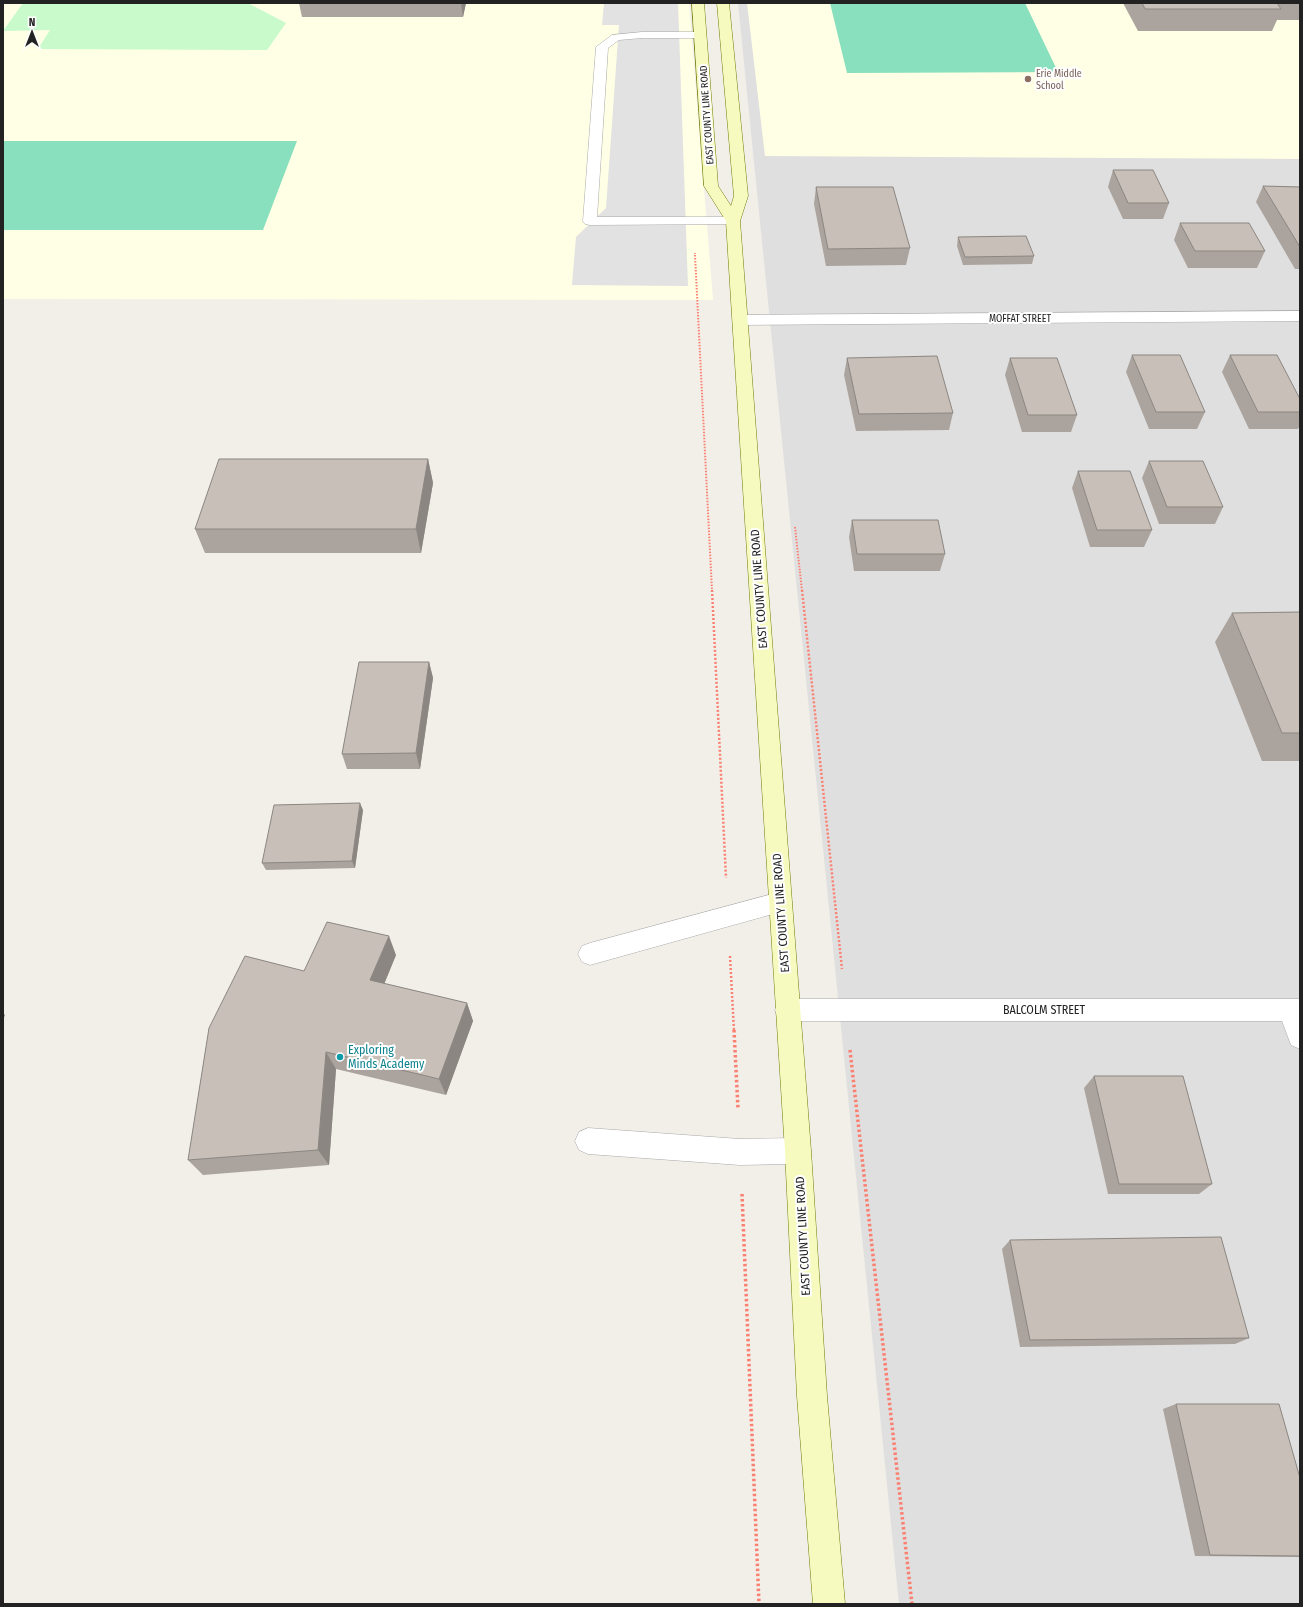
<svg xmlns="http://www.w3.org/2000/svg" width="1303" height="1607" font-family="'Fira Sans Condensed',sans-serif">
<rect width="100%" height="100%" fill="#f2efe9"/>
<path fill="#e0dfdf" d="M738 3H1300V1604H899Z"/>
<path fill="#ffffe5" d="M3 3H689L713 300 3 299Z
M747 3H1300V159L765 156Z"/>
<path fill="#c8facc" d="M23 3H248L286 23 267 50 38 49 50 30 3 31Z"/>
<path fill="#88e0be" d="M830 3H1025L1058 72 847 73Z
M3 141H297L263 230H3Z"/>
<path fill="#e2e2e2" d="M604 3H678L688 286 572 285 576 237 606 208 619 25H602Z"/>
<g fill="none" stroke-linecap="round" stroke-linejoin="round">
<g stroke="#a9a9a9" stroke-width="1">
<path id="service" d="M642 32H700L704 33 706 35 704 37 700 38H642L619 40 608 48 597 217H733L738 218 740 221 738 224 590 225 585 224 583 221 596 47 612 35Z
M780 892 788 895 792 902 788 909 780 912 590 965 582 962 578 954 582 946 590 943Z
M588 1128 740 1139 798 1138 807 1142 811 1151 807 1160 798 1164 740 1165 588 1154 579 1150 575 1141 579 1132Z"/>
</g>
<g stroke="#a9a9a9" stroke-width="1">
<path id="minor" d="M1300 311V321L741 325 736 323 733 320 736 317 741 315Z
M787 999H1300V1049L1291 1045 1282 1021H787L778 1018 775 1010 778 1002Z"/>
</g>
<g stroke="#707d05" stroke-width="1">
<path id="secondary" d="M692 3H704L718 186 731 206 734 196 717 3H729L748 196 740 221 811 1151 827 1396 845 1604H813L797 1396 785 1151 726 221 704 186Z"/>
</g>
<path stroke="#fa8072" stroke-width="1.5" stroke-dasharray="1 1" stroke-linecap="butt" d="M695 253V256"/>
<path stroke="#fa8072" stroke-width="2" stroke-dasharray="1.5 1.5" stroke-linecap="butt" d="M695 255 712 591
M795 527 802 591"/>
<path stroke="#fa8072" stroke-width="2.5" stroke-dasharray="2 2" stroke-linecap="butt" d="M712 590 726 878
M802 590 842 969
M730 956 734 1031"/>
<path stroke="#fa8072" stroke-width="3.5" stroke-dasharray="2.5 2.5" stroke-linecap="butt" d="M734 1030 738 1109
M850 1050 912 1604
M742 1194 759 1604"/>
<use href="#service" fill="#fff" fill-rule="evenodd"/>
<use href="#minor" fill="#fff" fill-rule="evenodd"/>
<use href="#secondary" fill="#f7fabf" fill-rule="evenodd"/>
</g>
<path fill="#aba49e" d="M299 3H466L463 17H302Z
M1123 3H1300V20H1277L1272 31H1138Z
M1113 170 1169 203 1163 219H1123L1108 187Z
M1263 186 1300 187V269H1295L1256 202Z
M816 187 910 248 906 265 826 266 814 204Z
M1180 223 1265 251 1257 268H1188L1174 240Z
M958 237 1034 256 1032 264 963 265 957 246Z
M1132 355 1205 412 1197 429H1149L1126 372Z
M1230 355 1300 399V425L1298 429H1249L1222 372Z
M847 358 953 413 949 430 856 431 844 375Z
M1010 358 1077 415 1071 432H1022L1005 375Z
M428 459 433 483 421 553H205L195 529Z
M1149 461 1223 507 1215 524H1159L1142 478Z
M1078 471 1152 530 1144 547H1090L1072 488Z
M852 520 945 554 940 571H854L849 537Z
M1300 612V761H1262L1215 642 1232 613Z
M429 662 433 678 420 769H347L342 754Z
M363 810 355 868 266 870 262 863Z
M396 955 384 984 467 1003 473 1021 446 1095 336 1069 329 1165 203 1175 188 1160 304 971Z
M1094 1076 1212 1184 1199 1194H1108L1084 1088Z
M1010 1240 1249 1338 1235 1344 1020 1347 1002 1249Z
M1176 1404 1300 1478V1557L1195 1556 1163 1409Z"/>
<path fill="#8b8681" d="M461 3H466L463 17Z
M428 459 433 483 421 553 416 529Z
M429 662 433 678 420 769 416 753Z
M360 803 363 810 355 868 352 861Z
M389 936 396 955 378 999 370 980Z
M467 1003 473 1021 446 1095 439 1079Z
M3 1013 5 1015 3 1020Z
M326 1052 336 1069 329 1165 318 1150Z"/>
<path fill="#c7bfb8" stroke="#8b8681" d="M1142 3H1277L1281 9H1145Z
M1113 170H1153L1169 203H1128Z
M1263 186 1300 187V247Z
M816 187H893L910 248 828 249Z
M1180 223H1249L1265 251H1195Z
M1026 236 1034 256 965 257 958 237Z
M1132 355H1180L1205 412H1156Z
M1230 355H1277L1300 399V412H1258Z
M937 356 953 413 859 414 847 358Z
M1010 358H1057L1077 415H1028Z
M219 459H428L416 529H195Z
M1149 461H1203L1223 507H1167Z
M1078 471H1130L1152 530H1097Z
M852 520H938L945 554H857Z
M1300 612V733H1282L1232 613Z
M359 662H429L416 753 342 754Z
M360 803 352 861 262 863 274 805Z
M327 922 389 936 370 980 467 1003 439 1079 326 1052 318 1150 188 1160 209 1028 245 956 304 971Z
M1094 1076H1183L1212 1184H1119Z
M1221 1237 1249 1338 1030 1340 1010 1240Z
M1176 1404H1279L1300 1478V1556L1210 1555Z"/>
<circle fill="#8d6e63" stroke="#fff" stroke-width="1.5" cx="1028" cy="79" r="4"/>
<circle fill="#0f9aa8" stroke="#fff" stroke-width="1.5" cx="340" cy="1057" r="4"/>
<g text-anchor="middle" stroke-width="4" stroke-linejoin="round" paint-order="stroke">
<g font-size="10" fill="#785e54" stroke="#fff" text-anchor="start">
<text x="1036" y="77">Erie Middle<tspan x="1036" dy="12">School</tspan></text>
</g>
<g font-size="10" fill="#222" stroke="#fff">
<text transform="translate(706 115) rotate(-94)" y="4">EAST COUNTY LINE ROAD</text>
<text x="1020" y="322">MOFFAT STREET</text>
</g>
<g font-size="12" fill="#222" stroke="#fff">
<text transform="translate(759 589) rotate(-94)" y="4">EAST COUNTY LINE ROAD</text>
<text transform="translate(781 913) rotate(-94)" y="4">EAST COUNTY LINE ROAD</text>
<text x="1044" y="1014">BALCOLM STREET</text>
<text transform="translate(803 1236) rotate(-93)" y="4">EAST COUNTY LINE ROAD</text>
</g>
<g font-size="12" fill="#0d838f" stroke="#fff" text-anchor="start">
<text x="348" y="1054">Exploring<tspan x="348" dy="14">Minds Academy</tspan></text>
</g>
</g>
<rect width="1303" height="1607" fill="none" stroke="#222222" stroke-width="8"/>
<g transform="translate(32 32)" stroke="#ffffff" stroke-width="3" paint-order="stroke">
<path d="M0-3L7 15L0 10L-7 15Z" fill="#222222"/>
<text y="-6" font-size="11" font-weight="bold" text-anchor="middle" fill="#222222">N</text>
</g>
</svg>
